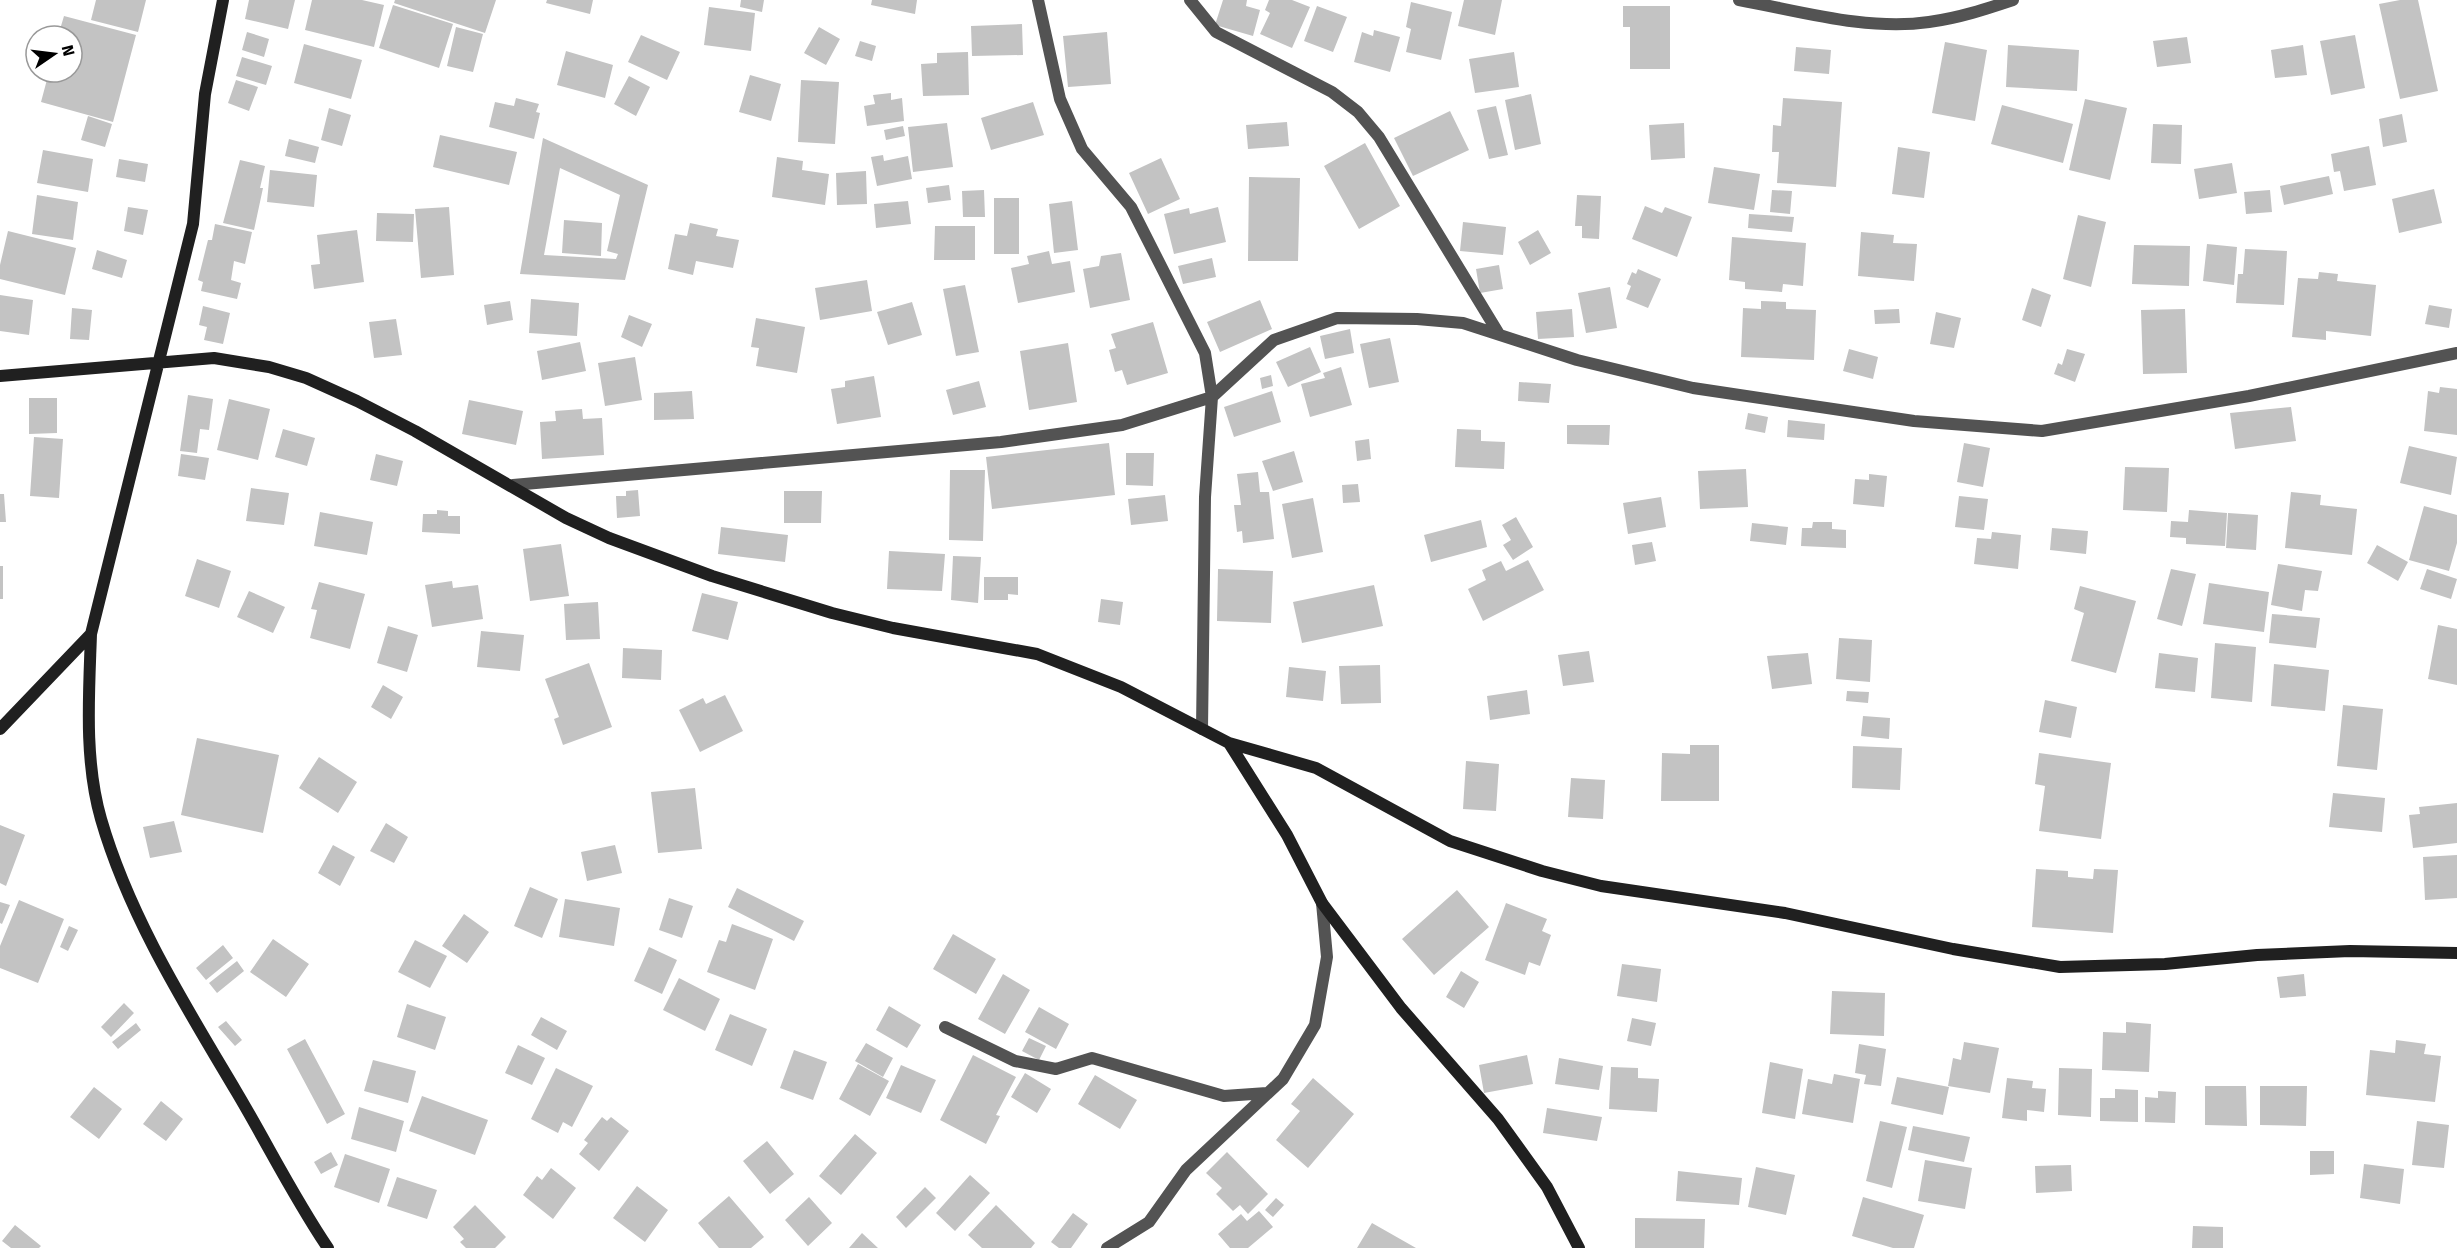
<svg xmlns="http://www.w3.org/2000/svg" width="2457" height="1248" font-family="'Fira Sans',sans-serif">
<rect width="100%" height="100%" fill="#fff"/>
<path fill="#c3c3c3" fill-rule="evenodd" d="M96 0H146L138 32 91 20Z
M249 0H295L288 29 245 19Z
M312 0H362L384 5 374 47 305 30Z
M395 0H496L485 33 394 3Z
M547 0H593L590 14 546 3Z
M741 0H764L762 12 740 7Z
M872 0H917L915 14 871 5Z
M1223 0H1247L1246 6 1260 10 1253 36 1215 25Z
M1269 0H1292L1310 7 1292 48 1260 34 1270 13 1265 10Z
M1464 0H1502L1495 35 1458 26Z
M2400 0H2418L2438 91 2400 99 2379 4Z
M1411 2 1452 12 1441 60 1406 52 1411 29 1406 27Z
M393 5 453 24 439 68 379 48Z
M1317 6 1347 17 1333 52 1304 41Z
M1623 6H1670V69H1630V27H1623Z
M709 7 755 13 751 51 704 45Z
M64 16 136 35 113 122 41 102 49 72H72V36H58Z
M1022 24 1023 55 972 56 971 26Z
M456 27 483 34 473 72 447 66Z
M819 27 840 39 826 65 804 53Z
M1374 30 1400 37 1390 72 1354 62 1362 32 1373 36Z
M247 32 269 39 264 57 242 50Z
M1107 32 1111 84 1068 87 1063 36Z
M641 35 680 52 667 80 628 62Z
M2355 35 2365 88 2331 95 2320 41Z
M2187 37 2191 63 2157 67 2153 41Z
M860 41 876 46 872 61 855 56Z
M1945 42 1987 50 1975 121 1932 113Z
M304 44 362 60 351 99 294 83Z
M2008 45 2079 50 2077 91 2006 87Z
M2303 45 2307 75 2275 78 2271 50Z
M1796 47 1831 50 1829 74 1794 71Z
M566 51 613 65 605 98 557 85Z
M968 52 969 95 923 96 921 64 937 63V53Z
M1514 52 1519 87 1475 93 1469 59Z
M242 57 272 66 266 85 236 76Z
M750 75 781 84 771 121 739 112Z
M629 76 650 87 636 116 614 104Z
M236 80 258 87 249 111 228 103Z
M801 80 839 82 835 144 798 142Z
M891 93V100L902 98 904 121 867 126 864 106 875 104 873 95Z
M1531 94 1541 144 1515 150 1505 100Z
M516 98 539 104 536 112 540 113 534 139 489 127 495 102 514 106Z
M1783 98 1842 102 1836 187 1777 183 1779 152H1772L1773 125 1781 126Z
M2085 99 2127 108 2110 180 2069 170Z
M1033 102 1044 135 991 150 981 118Z
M2002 105 2073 124 2063 163 1991 144Z
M1496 106 1508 155 1489 159 1477 110Z
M329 108 351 115 342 146 321 140Z
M1450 111 1469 150 1413 176 1394 138Z
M2402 114 2407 142 2383 147 2379 119Z
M88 116 112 124 105 147 81 140Z
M1287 122 1289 146 1248 149 1246 125Z
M947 123 953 167 913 172 908 127Z
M1684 123 1685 158 1651 160 1649 125Z
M2153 124 2182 125 2181 164 2151 163Z
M903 126 905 136 886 140 884 130Z
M440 135 517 152 509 185 433 167Z
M543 138 648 185 625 280 520 274ZM560 168 620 195 607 251 618 254 616 259 544 255Z
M289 139 319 147 315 163 285 156Z
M1365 143 1400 206 1359 229 1324 166Z
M2369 146 2376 185 2344 191 2340 171 2334 172 2331 154Z
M1898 147 1930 152 1924 198 1892 194Z
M43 150 93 159 88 192 37 183Z
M883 155 884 161 908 156 912 179 877 186 871 157Z
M777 157 803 161 802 170 829 174 825 205 772 197Z
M1161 158 1180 199 1148 214 1129 173Z
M119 159 148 164 145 182 116 177Z
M240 160 265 166 260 188H263L254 230 223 223Z
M2232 163 2237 193 2199 199 2194 169Z
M1714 167 1760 174 1754 210 1708 203Z
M270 170 317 175 314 207 267 202Z
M866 171 867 204 837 205 836 173Z
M2329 176 2333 194 2284 205 2280 186Z
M1249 177 1300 178 1298 261H1248Z
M949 185 951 200 928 203 926 188Z
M2434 189 2442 223 2399 233 2392 199Z
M984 190 985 217H963L962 191Z
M1772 190 1792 191 1790 214 1770 212Z
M2270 190 2272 212 2246 214 2244 192Z
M37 195 78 202 73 240 32 234Z
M1577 195 1601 196 1599 239 1582 238V226H1575Z
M994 198H1019V254H994Z
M908 201 911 224 876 228 874 204Z
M1072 201 1078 250 1054 253 1049 204Z
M1645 206 1662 213 1665 207 1692 217 1677 257 1632 239Z
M128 207 148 210 143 235 124 231Z
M449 207 454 275 421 278 415 209Z
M1218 207 1226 242 1174 254 1164 214 1189 208 1190 214Z
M377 213 414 214 413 242 376 241Z
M1749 214 1794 217 1792 232 1748 228Z
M2078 215 2106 222 2091 287 2063 279Z
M564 220 602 223 601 256 562 253Z
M1463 222 1506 227 1503 255 1460 251Z
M690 223 718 229 716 236 739 240 733 268 696 261 693 275 668 269 675 234 687 236Z
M215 224 252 232 245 264 234 261 231 280 241 283 237 299 201 291 203 282 198 280 208 240H212Z
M935 226H975V260H934Z
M357 230 364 282 314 289 311 265 320 264 317 235Z
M1538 230 1551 253 1530 265 1518 242Z
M8 231 76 248 65 295 0 279V265Z
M1861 232 1894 235 1893 243 1917 244 1914 281 1858 276Z
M1732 237 1806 243 1803 286 1783 284 1782 292 1745 289V282L1729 280Z
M2207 244 2237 247 2234 285 2203 281Z
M2134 245 2190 246 2189 286 2132 284Z
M2245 249 2287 251 2284 305 2236 303 2238 274H2243Z
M97 250 127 260 122 278 92 269Z
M1049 251 1052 264 1070 261 1075 292 1018 303 1011 268 1029 264 1027 256Z
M1121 253 1130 300 1090 308 1083 269 1099 266 1101 256Z
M1212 258 1216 277 1183 284 1178 266Z
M1499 265 1503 289 1480 293 1476 269Z
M1638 269 1661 279 1648 308 1626 299 1631 286 1627 284 1632 272 1636 274Z
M2319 272 2338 274 2337 281 2376 285 2371 336 2326 331V340L2292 337 2298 278 2318 279Z
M867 280 872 311 820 320 815 288Z
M965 285 979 352 956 356 943 289Z
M1610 287 1617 328 1586 333 1578 293Z
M2032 288 2051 295 2041 327 2022 320Z
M0 295 33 300 29 335 0 331Z
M531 299 579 303 577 336 529 333Z
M1260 300 1272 329 1220 352 1207 322Z
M510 301 513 320 487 325 484 305Z
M1761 301 1786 302V309L1816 310 1814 360 1741 357 1743 308 1761 309Z
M912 302 922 335 888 345 877 312Z
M2429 305 2452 309 2449 328 2425 324Z
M203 306 230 313 223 344 204 340 207 327 199 325Z
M72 308 92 310 89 340 70 339Z
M1572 309 1574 337 1538 339 1536 312Z
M1899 309 1900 323 1875 324 1874 310Z
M2185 309 2187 373 2143 374 2141 310Z
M1936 312 1961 318 1954 348 1930 344Z
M629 315 652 324 642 347 621 337Z
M756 318 805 327 797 373 756 366 759 348 751 347Z
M396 319 402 355 374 358 369 322Z
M1153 322 1168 373 1127 385 1122 370 1115 372 1109 350 1116 348 1111 334Z
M1350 329 1354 353 1325 359 1320 336Z
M1390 338 1399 382 1369 388 1360 344Z
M580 342 586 371 542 380 537 351Z
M1068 343 1077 402 1029 410 1020 351Z
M1310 347 1321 372 1288 387 1276 362Z
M1849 349 1878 357 1873 379 1843 371Z
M2067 349 2085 354 2075 382 2054 374 2058 363 2062 365Z
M635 357 642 400 605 406 598 363Z
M1341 367 1352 405 1310 417 1301 384 1325 378 1323 373Z
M1271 375 1273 386 1262 389 1260 378Z
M874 376 881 417 837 424 831 389 845 387V381Z
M979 381 986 407 953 415 946 390Z
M1519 382 1551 384 1549 403 1518 401Z
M2440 387 2457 389V435L2424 431 2428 391 2439 393Z
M692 391 694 419 654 420V393Z
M1272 391 1281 422 1234 437 1224 407Z
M188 395 213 399 209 430 200 429 197 453 180 451Z
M29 398H57V433L29 434Z
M229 399 270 409 258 460 217 450Z
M469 400 523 411 516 445 462 434Z
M2291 407 2296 441 2235 449 2230 413Z
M582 409 583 419 602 418 604 455 542 459 540 422 556 421 555 411Z
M1748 413 1768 417 1765 433 1745 429Z
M1788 420 1825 424 1824 440 1787 437Z
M1567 425H1610L1609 445 1567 444Z
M283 429 315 438 307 466 275 457Z
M1457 429 1481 430V441L1505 442 1504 469 1455 467Z
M34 437 63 439 59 498 30 496Z
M1369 439 1371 459 1357 461 1355 441Z
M1109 443 1115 495 992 509 986 457Z
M1964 443 1990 448 1983 487 1957 482Z
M2409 446 2457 457 2451 495 2400 483Z
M1294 451 1303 482 1273 491 1262 461Z
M1126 453H1154L1153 486 1126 485Z
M181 454 209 458 205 480 178 476Z
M376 454 403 461 397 486 370 480Z
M2125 467 2169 468 2167 512 2123 510Z
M1746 469 1748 507 1700 509 1698 471Z
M950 470H985L983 541 949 540Z
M1258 472 1260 492H1269L1274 539 1243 543 1242 531 1237 532 1234 505H1241L1237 474Z
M1869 474 1887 476 1884 507 1853 504 1855 479 1869 480Z
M1358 484 1360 502 1343 503 1342 485Z
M251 488 289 493 284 525 246 521Z
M638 490 640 516 617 518 616 496H626V491Z
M784 491H822L821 523H784Z
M2291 492 2321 495 2320 505 2357 509 2352 555 2285 548Z
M0 494H4L6 522H0Z
M1165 495 1168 521 1131 525 1128 499Z
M1959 496 1988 499 1984 530 1955 527Z
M1661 497 1666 527 1628 534 1623 503Z
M1313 498 1323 552 1292 558 1282 504Z
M2424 506 2457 515V543L2449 571 2409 560Z
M437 510 448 511V516H460V534L422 532 423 514H437Z
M2189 510 2227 513 2225 546 2186 544V538L2170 537 2171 521 2188 522Z
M320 512 373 522 367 555 314 546Z
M2228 513 2258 515 2256 550 2226 548Z
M1516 517 1533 547 1513 560 1503 545 1511 540 1502 525Z
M1481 520 1487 547 1431 562 1424 535Z
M1813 522H1832V529L1846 530V548L1801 546 1802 528H1812Z
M1752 523 1788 527 1786 545 1750 541Z
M721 527 788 535 785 562 718 554Z
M2052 528 2088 531 2086 554 2050 550Z
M1992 532 2021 535 2018 569 1974 564 1977 538 1991 539Z
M1652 542 1656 561 1635 565 1632 545Z
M561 544 569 596 530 601 523 549Z
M2377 545 2408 562 2398 581 2367 563Z
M889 551 945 554 942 591 887 589Z
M953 556 981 557 978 603 951 600Z
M197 559 231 571 219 608 185 596Z
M1528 560 1544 590 1483 621 1468 589 1486 580 1482 570 1501 561 1506 571Z
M2278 564 2322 571 2318 591 2305 590 2302 611 2271 605Z
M0 566H3V599H0Z
M1218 569 1273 571 1271 623 1217 621Z
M2171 569 2196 574 2182 626 2157 619Z
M2427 569 2457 579 2451 599 2420 589Z
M984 577H1018V595L1008 594V600H984Z
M452 581 453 588 478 585 483 619 432 627 425 585Z
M319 582 365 594 350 649 310 638 317 610 311 609Z
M2209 583 2269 592 2264 632 2203 624Z
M1374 585 1383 626 1302 643 1293 602Z
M2080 586 2136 601 2116 673 2071 661 2084 613 2074 609Z
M249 591 285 607 273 633 237 617Z
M702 593 738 602 728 640 692 631Z
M1101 599 1123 602 1120 625 1098 622Z
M598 602 600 639 566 640 564 604Z
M2272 614 2320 618 2316 648 2269 643Z
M2438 625 2457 629V685L2428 679Z
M388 626 418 635 407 672 377 663Z
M481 631 524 635 520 671 477 667Z
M1839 638 1872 640 1870 682 1836 679Z
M2215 643 2256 647 2252 702 2211 698Z
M623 648 662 650 661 680 622 678Z
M1589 651 1594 682 1563 686 1558 655Z
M1808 653 1812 684 1772 689 1767 656Z
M2159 653 2198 658 2195 692 2155 688Z
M589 663 612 727 563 745 554 719 559 717 545 679Z
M2274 664 2329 670 2325 711 2271 706Z
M1380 665 1381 703 1341 704 1339 666Z
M1289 667 1326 671 1323 701 1286 697Z
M383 685 403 697 391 719 371 707Z
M1527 690 1530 714 1490 720 1487 696Z
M1847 691 1869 692 1868 703 1846 701Z
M725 695 743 731 700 752 679 710 703 698 706 704Z
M2045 700 2077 707 2071 738 2039 732Z
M2343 705 2383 709 2377 770 2337 766Z
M1863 716 1890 718 1889 739 1861 736Z
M197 738 279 755 263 833 181 815Z
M1690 745H1719V801H1661L1662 753 1690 754Z
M1853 746 1902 748 1900 790 1852 788Z
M2039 753 2111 763 2101 839 2039 831 2045 786 2035 784Z
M319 757 357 782 338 813 299 788Z
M1466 761 1499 764 1496 811 1463 809Z
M1571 778 1605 780 1603 819 1568 817Z
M695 788 702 849 658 853 651 792Z
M2333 793 2385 798 2382 832 2329 827Z
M2457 803V843L2413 848 2409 815 2420 814 2419 807Z
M174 821 182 852 150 858 143 827Z
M386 823 408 837 394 863 370 851Z
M0 825 25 835 6 886 0 883Z
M333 845 355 857 340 886 318 873Z
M615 845 622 873 587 881 581 852Z
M2457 855V898L2425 900 2423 857Z
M2036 869 2068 871V877L2093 879 2094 869 2118 870 2113 933 2032 927Z
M530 887 558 899 542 938 514 926Z
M737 888 804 921 794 941 728 907Z
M1457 890 1489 927 1434 975 1402 939Z
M669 898 693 906 682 938 659 930Z
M565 899 620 908 614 946 559 937Z
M19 900 64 919 38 983 0 968V946Z
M0 902 10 905 2 924 0 923Z
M1506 903 1547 919 1542 931 1551 935 1540 966 1529 962 1525 975 1485 960Z
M464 914 489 932 467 963 442 946Z
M732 924 773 939 755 990 707 972 719 940 726 942Z
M69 926 78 930 68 951 60 947Z
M953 934 996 959 976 994 933 969Z
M273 939 309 964 286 997 250 972Z
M415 940 447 956 430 988 398 972Z
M223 945 233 958 206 980 196 968Z
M649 947 677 960 662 994 634 981Z
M237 961 244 971 217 993 209 983Z
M1622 964 1661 969 1657 1002 1617 996Z
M1461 971 1479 982 1464 1008 1446 997Z
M1003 974 1030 990 1005 1034 978 1019Z
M2304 974 2306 996 2280 998 2277 977Z
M679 978 720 999 705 1031 663 1010Z
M1832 991 1885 993 1884 1036 1830 1034Z
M124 1003 134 1013 111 1037 101 1027Z
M407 1004 446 1017 435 1050 397 1037Z
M889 1006 921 1025 907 1048 876 1030Z
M1039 1007 1069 1024 1056 1049 1025 1032Z
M730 1014 767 1029 752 1066 715 1050Z
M541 1017 567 1031 557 1050 531 1035Z
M1632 1018 1656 1023 1651 1046 1627 1041Z
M226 1021 242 1040 235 1046 218 1027Z
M2126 1022 2151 1024 2149 1072 2102 1070 2103 1032 2126 1033Z
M136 1023 141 1030 118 1049 112 1042Z
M1029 1038 1046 1046 1039 1060 1022 1051Z
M305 1039 345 1114 327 1124 287 1049Z
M2396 1040 2426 1044 2424 1054 2441 1056 2435 1102 2366 1095 2370 1050 2395 1053Z
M1964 1042 1999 1048 1990 1093 1948 1086 1953 1058 1961 1060Z
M866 1043 893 1058 883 1077 855 1061Z
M1859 1044 1886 1049 1881 1086 1864 1084 1866 1075 1855 1073Z
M518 1045 545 1058 532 1085 505 1073Z
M794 1050 827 1062 813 1100 780 1088Z
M973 1055 1016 1077 996 1115 1000 1116 986 1144 940 1120Z
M1527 1055 1533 1084 1484 1093 1479 1065Z
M1559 1058 1603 1066 1599 1090 1555 1084Z
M373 1060 416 1071 408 1103 364 1091Z
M1770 1062 1803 1069 1795 1119 1762 1113Z
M858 1064 889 1081 870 1116 839 1099Z
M901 1065 936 1080 921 1113 886 1098Z
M1611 1067 1638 1068V1078L1659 1079 1657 1112 1609 1109Z
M556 1068 593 1086 572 1127 563 1122 558 1133 531 1119Z
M2059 1068 2092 1069 2091 1117 2058 1115Z
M1025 1073 1051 1089 1037 1113 1011 1097Z
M1834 1074 1860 1079 1853 1123 1802 1114 1808 1079 1832 1084Z
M1095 1075 1137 1100 1120 1129 1078 1104Z
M1897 1077 1949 1087 1943 1115 1891 1104Z
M1313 1078 1354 1114 1308 1168 1276 1140 1300 1111 1291 1104Z
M2007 1078 2033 1081 2032 1088 2046 1089 2044 1112 2027 1110V1121L2002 1118Z
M2205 1086H2246L2247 1126 2205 1125Z
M2260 1086H2307L2306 1126 2260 1125Z
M94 1087 122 1109 99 1139 70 1117Z
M2115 1089 2138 1090V1122L2100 1121V1098H2115Z
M2158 1091 2176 1092 2175 1123 2145 1122V1097L2158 1098Z
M422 1096 488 1120 475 1155 409 1131Z
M161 1101 183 1119 166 1141 143 1124Z
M359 1107 404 1121 396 1152 351 1139Z
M1547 1108 1602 1117 1597 1141 1543 1133Z
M602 1117 607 1121 611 1117 629 1131 599 1171 579 1154 588 1143 584 1140Z
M1880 1121 1907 1127 1892 1188 1866 1181Z
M2417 1121 2449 1125 2444 1168 2412 1165Z
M1913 1126 1970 1137 1964 1162 1908 1150Z
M855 1134 877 1153 841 1195 819 1176Z
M767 1141 794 1174 770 1194 743 1161Z
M2310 1151H2334V1174L2310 1175Z
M331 1152 338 1165 321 1174 314 1162Z
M1227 1152 1268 1194 1248 1214 1240 1205 1233 1211 1216 1194 1222 1188 1206 1173Z
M345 1154 390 1169 379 1203 334 1187Z
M1925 1160 1972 1168 1965 1209 1918 1201Z
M2364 1164 2404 1169 2400 1204 2360 1198Z
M2071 1165 2072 1191 2036 1193 2035 1166Z
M1756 1167 1795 1175 1786 1215 1748 1207Z
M551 1168 576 1188 553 1219 523 1195 537 1176 542 1180Z
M1678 1171 1742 1178 1739 1205 1676 1201Z
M970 1175 990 1193 955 1231 936 1213Z
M397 1177 437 1190 427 1219 387 1206Z
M637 1186 668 1210 645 1242 613 1218Z
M925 1187 936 1198 906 1228 896 1217Z
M729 1196 764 1237 751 1248H719L698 1223Z
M809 1197 832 1223 808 1246 785 1220Z
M1863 1197 1924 1215 1914 1248H1893L1852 1236Z
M1276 1198 1284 1205 1273 1217 1265 1210Z
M475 1205 506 1237 495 1248H466L460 1242 464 1239 453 1227Z
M996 1205 1035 1243 1031 1248H982L968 1235Z
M1259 1211 1273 1227 1248 1248H1230L1218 1234 1241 1214 1247 1221Z
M1073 1213 1088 1224 1071 1248H1059L1051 1242Z
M1635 1218 1705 1219 1704 1248H1635Z
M1372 1223 1416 1248H1357Z
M15 1225 41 1246 39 1248H11L2 1241Z
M2193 1226 2223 1227V1248H2192Z
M862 1233 878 1248H849Z"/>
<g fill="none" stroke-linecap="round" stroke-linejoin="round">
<path stroke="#535353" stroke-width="12" d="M1038 0 1060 99 1082 149 1131 207 1205 353 1212 397 1205 497 1202 729
M1190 0 1216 32 1332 92 1358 112 1379 137 1499 334
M1739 0C1800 11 1867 31 1929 22 1959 18 1986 9 2013 0
M513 485 1001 442 1122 425 1212 397 1274 340 1337 318 1417 319 1463 323 1577 360 1693 388 1914 421 2042 431 2249 396 2457 353
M945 1027 1015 1061 1056 1069 1092 1058 1224 1096 1267 1093
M1107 1248 1149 1222 1186 1170 1283 1079 1315 1025 1327 957 1322 903"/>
<path stroke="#202020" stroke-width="12" d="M223 0 205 94 193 224 91 634C89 694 84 760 101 819 129 916 185 1005 236 1091 267 1143 294 1198 328 1248
M0 376 214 358 269 367 306 378 357 401 415 431 566 518 609 538 712 576 832 613 893 628 1037 654 1121 687 1229 743 1287 835 1322 903 1401 1008 1498 1119 1547 1187 1579 1248
M0 729 91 634
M1229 743 1316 768 1450 841 1542 871 1601 886 1785 913 1953 949 2060 967 2165 964 2257 955 2350 951 2457 953"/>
</g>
<g transform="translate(54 54) rotate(76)"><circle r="28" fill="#ffffff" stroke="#999999" stroke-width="1.5"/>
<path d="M0-4.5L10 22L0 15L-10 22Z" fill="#000000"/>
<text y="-9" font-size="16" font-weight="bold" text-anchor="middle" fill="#000000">N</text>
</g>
</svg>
